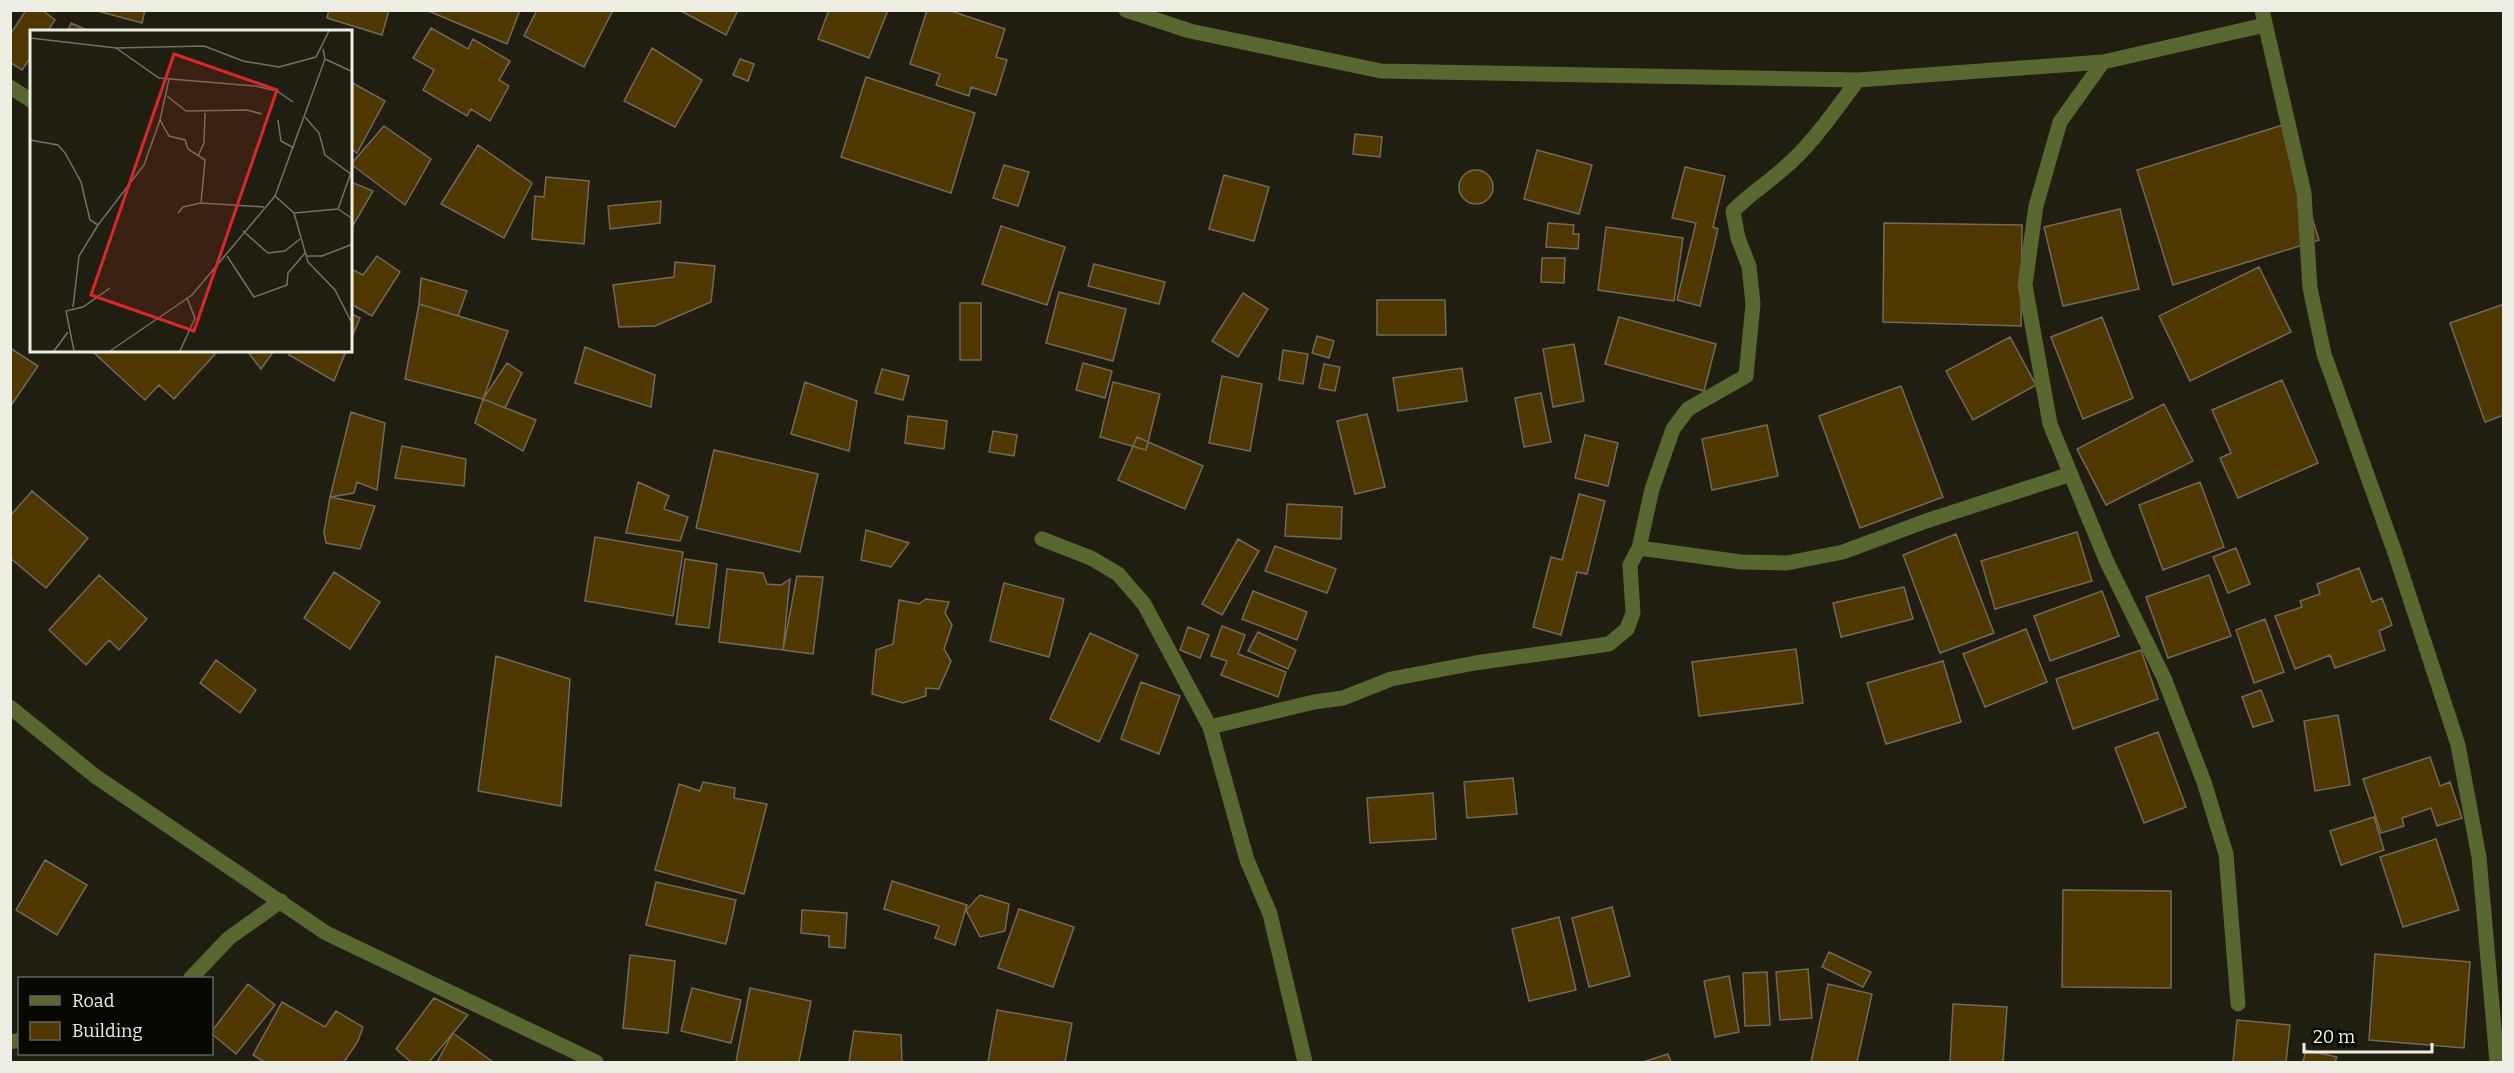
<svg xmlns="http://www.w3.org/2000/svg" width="2514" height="1073" font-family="Bitter,serif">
<rect width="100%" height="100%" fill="#1f1e10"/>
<path fill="#4e3700" stroke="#72695a" stroke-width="1.5" d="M26 10H42L55 20 47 32H32V55L22 70 10 62V35Z
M94 10H145L142 23Z
M329 10H389L382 35 327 18Z
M426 10H520L507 44Z
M537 10H613L584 67 524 36Z
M679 10H738L726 35Z
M829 10H888L869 58 818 39Z
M927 10H948L1005 29 996 57 1007 60 996 95 971 87 969 96 936 85 940 74 910 64Z
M71 23 91 32H67Z
M431 28 468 49 473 39 510 61 499 80 509 86 490 121 471 109 467 116 423 90 434 70 413 58Z
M652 48 702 80 675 127 624 101Z
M740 59 754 64 748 81 733 75Z
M866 77 975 113 951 193 841 157Z
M351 82 385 101 357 153 351 149Z
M2283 125 2319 240 2173 285 2137 170Z
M384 126 431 159 405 205 351 164Z
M1355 134 1382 137 1380 157 1353 154Z
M478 145 532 183 504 238 441 204Z
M1537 150 1592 165 1579 214 1524 199Z
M1004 165 1029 172 1018 206 993 198Z
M1685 167 1725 176 1713 227 1718 229 1700 306 1677 300 1696 223 1672 218Z
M1459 187a17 17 0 1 1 34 0a17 17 0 1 1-34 0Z
M1224 175 1269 187 1254 241 1209 229Z
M546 177 589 181 584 244 532 239 535 196 544 197Z
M351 182 373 191 351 229Z
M661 201 660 223 610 229 608 206Z
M2120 209 2139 289 2063 306 2044 227Z
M1548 223 1574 225 1573 234H1579L1578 249 1546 247Z
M1884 223 2022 225 2021 326 1883 322Z
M1001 226 1065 247 1047 305 982 284Z
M1606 227 1683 238 1674 301 1598 290Z
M377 256 400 272 372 316 351 304V269L363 275Z
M1542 258H1565L1564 283 1541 282Z
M675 262 715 266 711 302 655 326 619 327 613 285 674 277Z
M1094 264 1165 282 1159 304 1088 286Z
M2259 267 2291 332 2190 381 2159 316Z
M421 278 467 291 458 316 419 304Z
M1059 292 1126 309 1113 361 1046 343Z
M1243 293 1268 309 1238 357 1212 341Z
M1377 300H1445L1446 335H1377Z
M960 303H981V360H960Z
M419 304 508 331 483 399 405 379Z
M2504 304V415L2485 422 2450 323Z
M351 314 360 318 351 339Z
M1619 317 1716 344 1704 391 1605 364Z
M2102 317 2133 398 2083 419 2051 337Z
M1317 336 1334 341 1329 358 1312 353Z
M2010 337 2036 385 1973 420 1946 371Z
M1574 344 1584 401 1553 407 1543 349Z
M585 347 655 375 651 407 575 383Z
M10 348 38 366 12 404 10 403Z
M1283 350 1308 354 1303 384 1279 380Z
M92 351H214L216 353 174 399 159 385 145 400Z
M247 351H274L261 369Z
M291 351H346L334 381 289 355Z
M507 363 522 373 505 408 483 399Z
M1083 363 1112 371 1105 398 1076 390Z
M1324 364 1340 367 1335 391 1319 388Z
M1462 368 1467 401 1398 411 1393 378Z
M882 369 909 376 903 400 875 393Z
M1222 376 1262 384 1250 451 1209 443Z
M2282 380 2318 463 2238 498 2220 458 2231 453 2212 410Z
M805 382 857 401 849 451 791 434Z
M1113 382 1160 394 1146 450 1100 437Z
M1901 386 1943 497 1860 528 1819 416Z
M1541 393 1551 442 1524 447 1515 398Z
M483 399 536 420 523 451 475 423Z
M2164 404 2193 461 2106 505 2077 449Z
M351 412 385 423 377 490 357 482 354 493 330 497Z
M1367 414 1385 487 1355 494 1337 421Z
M908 416 947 421 944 449 905 443Z
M1767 425 1778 476 1712 490 1702 439Z
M993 431 1017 435 1014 456 989 452Z
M1585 435 1618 443 1608 486 1575 478Z
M1137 437 1203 466 1185 509 1118 480Z
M402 446 466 459 464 486 395 478Z
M714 450 818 474 800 552 696 528Z
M638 482 669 496 664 509 688 517 680 541 626 533Z
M2200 482 2224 547 2163 570 2139 505Z
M32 491 88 538 46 588 10 558V516Z
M1579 494 1605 501 1587 574 1577 572 1561 635 1533 627 1551 557 1562 560Z
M330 497 375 506 360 549 326 543 324 532Z
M1287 504 1342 507 1341 539 1285 536Z
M866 530 909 543 891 567 861 560Z
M2077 532 2092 581 1995 609 1981 561Z
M1956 534 1994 633 1940 653 1903 555Z
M595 537 683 552 673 616 585 601Z
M1238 539 1259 551 1222 615 1202 604Z
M1275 546 1336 569 1327 593 1265 571Z
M2236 548 2250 584 2228 593 2213 557Z
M685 559 717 564 709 628 676 624Z
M2359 568 2372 602 2382 598 2392 625 2379 631 2385 650 2335 668 2330 655 2295 669 2275 616 2302 607 2300 601 2320 594 2317 584Z
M727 569 763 573 767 584 781 585 790 579 783 650 719 642Z
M334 572 380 602 350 649 304 618Z
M99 575 147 619 119 650 109 640 86 665 49 630Z
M2209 575 2231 636 2168 658 2146 597Z
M797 576 823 577 813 654 783 650Z
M1004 583 1064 599 1049 657 990 641Z
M1904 587 1913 619 1841 637 1833 603Z
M1253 591 1307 612 1297 640 1242 619Z
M2102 591 2119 636 2050 661 2034 616Z
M926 599 949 602 945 613 952 625 944 649 951 661 939 689 926 688V696L903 703 872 694 876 650 893 644 899 600 919 604Z
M2265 619 2284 672 2254 683 2236 630Z
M1222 626 1245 635 1238 654 1286 672 1278 697 1221 675 1227 661 1211 656Z
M1188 627 1209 635 1200 658 1180 650Z
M2026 629 2047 682 1985 707 1963 654Z
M1258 632 1296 650 1288 669 1248 651Z
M1090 633 1138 655 1099 742 1050 719Z
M1796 649 1803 703 1699 716 1692 662Z
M2141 650 2158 699 2073 729 2056 679Z
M496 656 570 679 561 806 478 791Z
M216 660 256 690 240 713 200 683Z
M1943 661 1961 722 1886 744 1867 683Z
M1141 682 1180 696 1159 754 1121 739Z
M2261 690 2273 721 2253 727 2242 697Z
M2338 715 2350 785 2315 791 2304 721Z
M2158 732 2186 807 2144 823 2115 748Z
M2430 757 2440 786 2450 782 2462 818 2437 826 2431 808 2402 818 2404 826 2381 833 2363 779Z
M1513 778 1517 814 1467 818 1464 782Z
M703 782 735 788 734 798 767 804 744 894 655 870 679 784 700 791Z
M1433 793 1436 839 1370 843 1367 798Z
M2374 817 2384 850 2341 865 2330 831Z
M2436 839 2459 910 2403 927 2380 857Z
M45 860 87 885 57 935 16 910Z
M892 881 967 905 955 945 935 938 939 926 884 909Z
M656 882 736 900 726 944 646 925Z
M2063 890 2171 891V988L2062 987Z
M980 895 1009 904 1005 931 980 937 966 910Z
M1612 907 1630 976 1589 987 1572 918Z
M1019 909 1074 927 1053 987 998 968Z
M802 910 847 913 845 948 829 947V936L801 933Z
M1559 917 1576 990 1529 1001 1512 929Z
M1829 952 1871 972 1863 987 1822 967Z
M2375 954 2470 962 2464 1048 2369 1040Z
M630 955 675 961 668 1033 623 1028Z
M1808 969 1812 1018 1780 1020 1776 972Z
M1767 972 1770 1025 1745 1026 1743 973Z
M1729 976 1739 1032 1715 1037 1704 981Z
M248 984 275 1005 236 1054 212 1034V1031Z
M1828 984 1872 994 1857 1062H1811Z
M692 988 741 1000 731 1043 681 1031Z
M750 988 811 1001 799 1062H736Z
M434 998 468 1015 429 1062H411L396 1049Z
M282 1002 325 1027 336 1011 363 1027 358 1041 344 1062H264L253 1055Z
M1953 1004 2007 1007 2003 1062H1950Z
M997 1010 1072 1023 1065 1062H988Z
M2237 1020 2290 1025 2286 1062H2233Z
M854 1031 901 1035 902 1062H849Z
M453 1033 493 1062H437Z
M2306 1050 2337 1057 2335 1062H2303Z
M1668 1054 1671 1062H1643Z"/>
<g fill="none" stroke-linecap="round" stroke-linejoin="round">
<path stroke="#58662f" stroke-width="15" d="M1126 10 1190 31 1381 71 1858 80 2103 62 2265 25
M2262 10 2304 193 2310 288 2324 354 2395 553 2458 745 2479 857 2497 1062
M2103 62 2060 122 2036 206 2025 285 2050 424 2106 560 2164 678 2204 782 2226 854 2238 1004
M10 87 32 101
M1042 539 1091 558 1118 574 1144 604 1210 727 1247 860 1270 914 1305 1062
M1639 548 1741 562 1787 563 1843 552 1926 521 2071 474
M10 707 95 776 326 933 596 1062
M1210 727 1314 702 1343 698 1391 679 1475 663 1609 644 1627 629 1633 613 1630 565 1639 548 1652 489 1673 429 1688 409 1746 376 1753 304 1749 266 1738 238 1733 211C1750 194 1766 184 1783 169 1813 144 1835 110 1858 80
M191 978 229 938 281 901
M10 1042 20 1040"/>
</g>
<g transform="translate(30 30)">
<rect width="322" height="322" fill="#1f1e10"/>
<path fill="none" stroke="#727165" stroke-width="1.5" d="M0 8 86 18 174 16 213 31 249 37 286 27 299 1M86 18 129 48 225 56 247 61 263 72M295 29 323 42M137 66 156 81 217 80 232 84M275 87 289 103 295 125 321 144M130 90 139 106 155 110 158 119 175 130 171 173M248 90 251 111 264 118M0 110 28 115 35 123 51 152 60 190 68 195M168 126 174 113 175 83M245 166 264 183 278 232 305 260 323 295M308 179 323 189M148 183 153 177 171 173 234 177M264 183 308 179 323 137M213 201 238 223 255 221 270 209M197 226 224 267 257 255 258 243 275 223M276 226H292L323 214M43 277 49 226 68 195 114 135 130 90 139 49M24 321 38 302M44 321 36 281 53 277 80 258M80 321 162 265 245 166 295 29 293 19M150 321 165 288 157 268"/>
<path fill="#d62828" fill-opacity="0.15" stroke="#d62828" stroke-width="3" d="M144 24 247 60 164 301 61 265Z"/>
<rect width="322" height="322" fill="none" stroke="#efeee5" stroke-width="3"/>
</g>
<rect width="2514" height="1073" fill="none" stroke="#efeee5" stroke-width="24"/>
<rect x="18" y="977" width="195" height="78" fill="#080803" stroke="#64645d" stroke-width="1.5"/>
<rect x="30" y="996" width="30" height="9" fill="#58662f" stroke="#64645d" stroke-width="1.5"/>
<text x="72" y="1007" font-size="18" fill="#efeee5">Road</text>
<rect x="30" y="1022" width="30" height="18" fill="#4e3700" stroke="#64645d" stroke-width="1.5"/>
<text x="72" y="1037" font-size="18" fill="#efeee5">Building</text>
<path d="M2304 1043v9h128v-9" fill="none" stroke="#efeee5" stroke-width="3"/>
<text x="2313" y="1043" font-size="18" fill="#efeee5" stroke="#080803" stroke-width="4.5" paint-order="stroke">20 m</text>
</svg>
